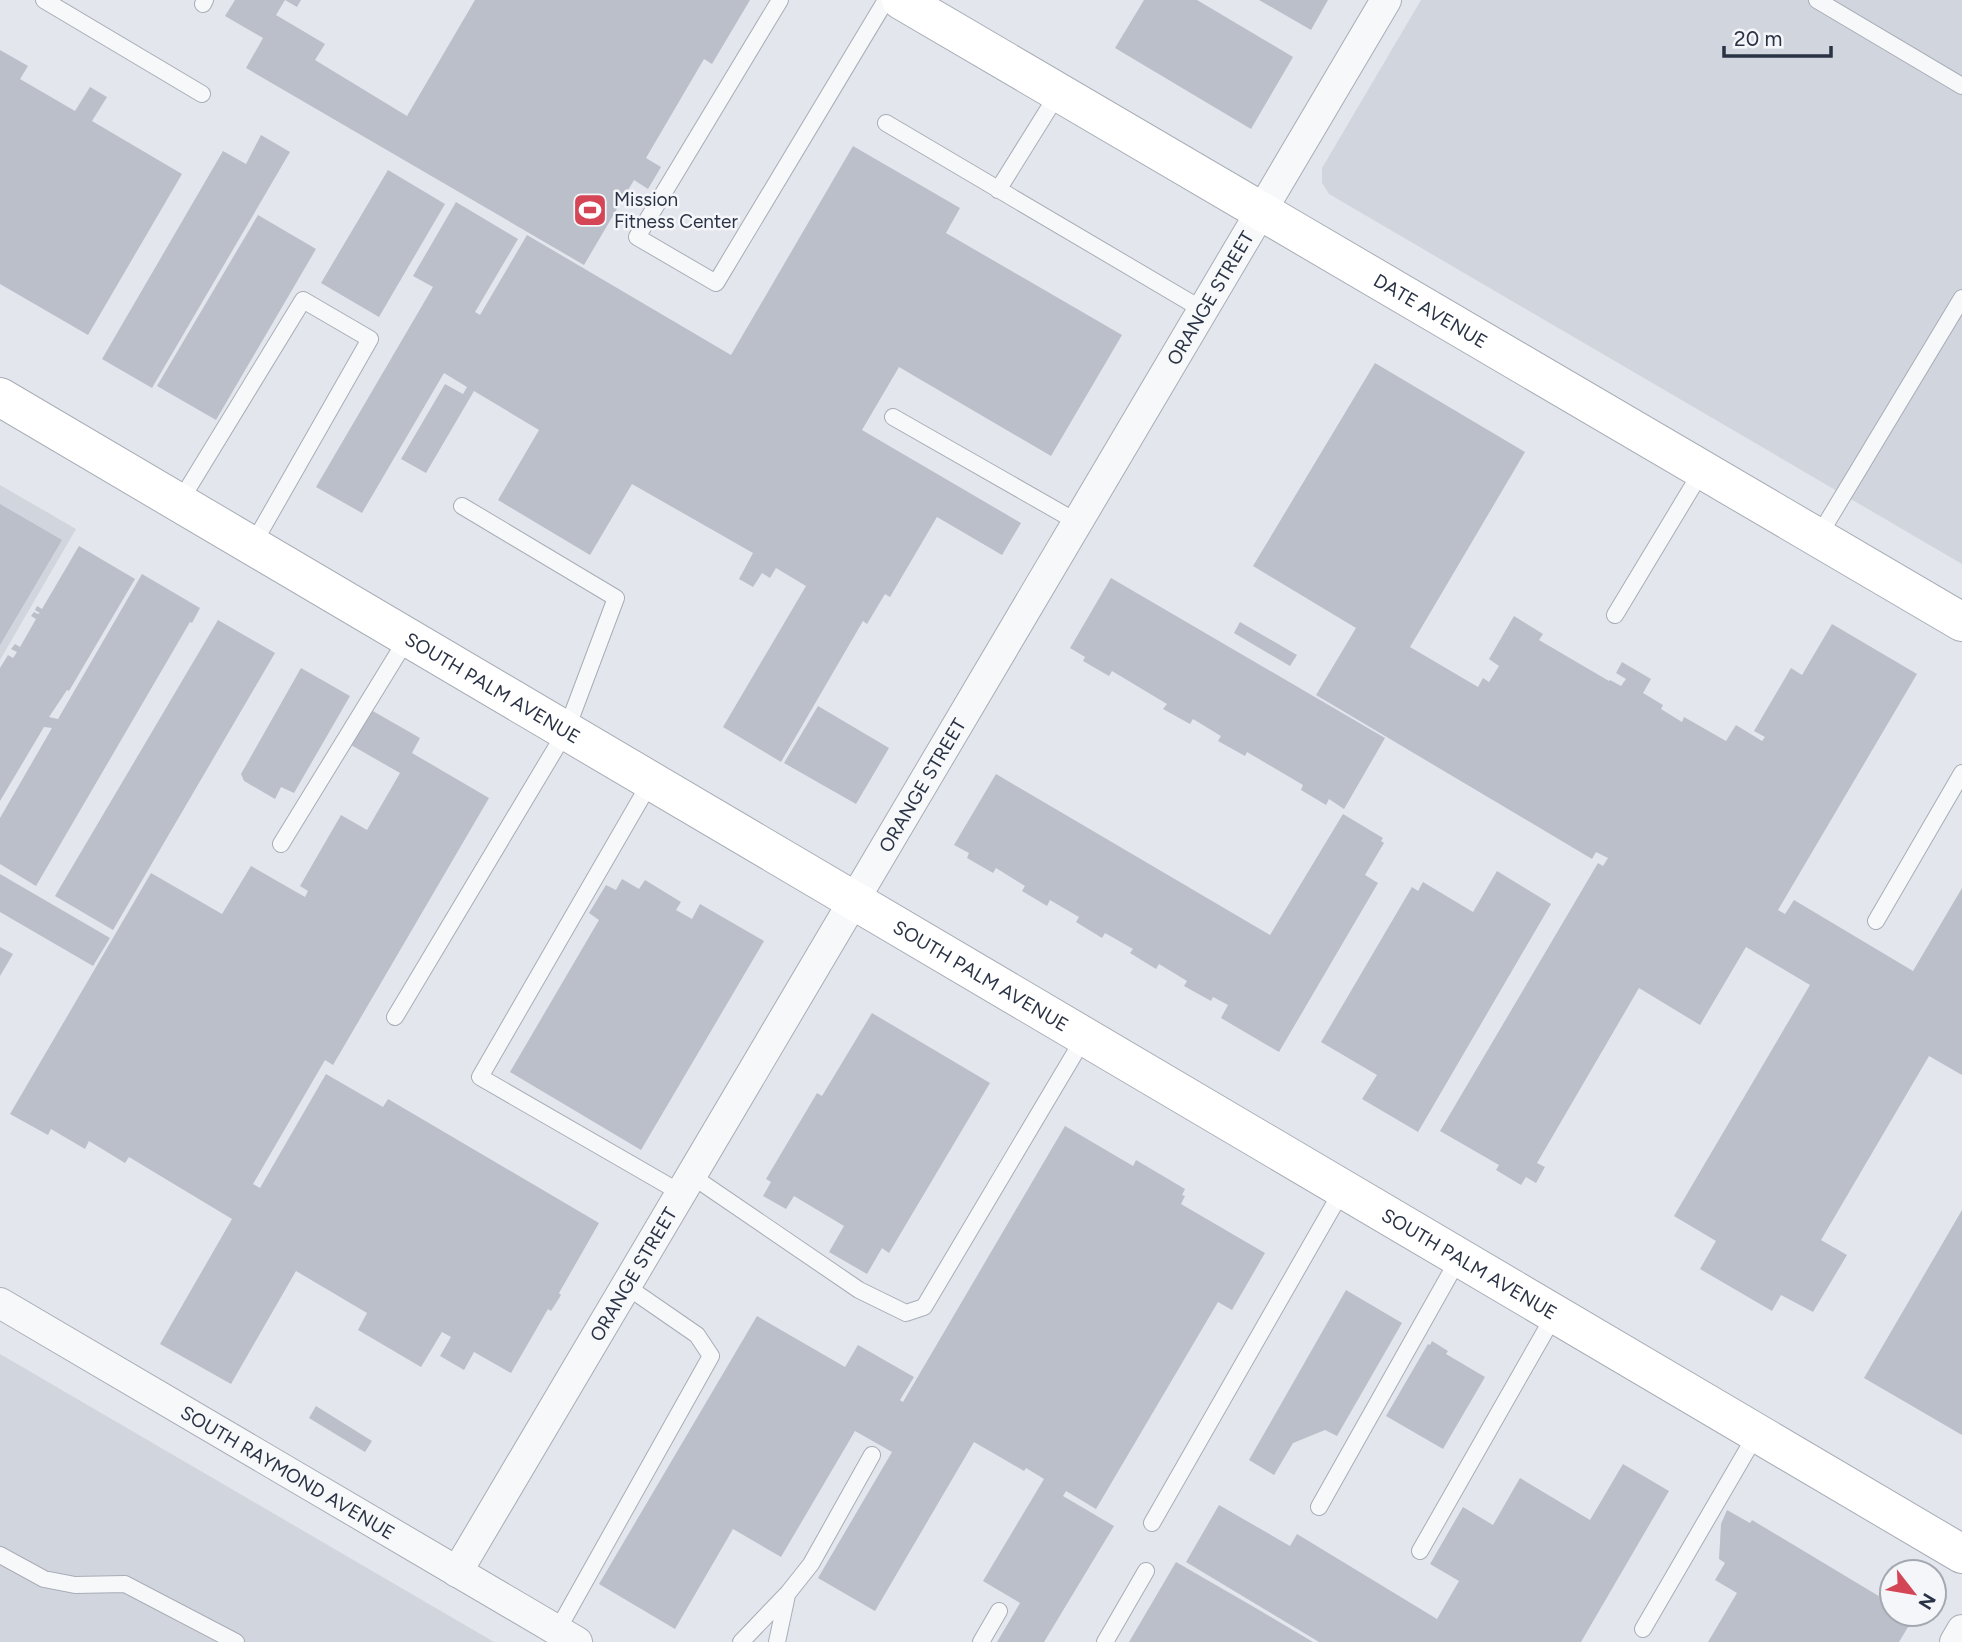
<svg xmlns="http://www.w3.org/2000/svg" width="1962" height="1642" font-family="Figtree,sans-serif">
<rect width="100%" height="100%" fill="#e3e6ec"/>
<path fill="#d1d5de" d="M1421 0H1962V564L1329 194 1322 183V168Z
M0 485 76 529 0 660Z
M0 1354 494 1642H0Z"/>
<path fill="#babfca" d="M235 0H301L297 7 285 0 276 15 325 44 315 60 407 116 475 0H750L712 64 704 59 646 158 661 167 648 189 634 180 584 265 246 68 263 38 225 16Z
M1144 0H1197L1293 57 1251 129 1115 48Z
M1259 0H1328L1311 30Z
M0 50 28 66 20 79 75 111 90 87 107 97 92 121 182 174 88 335 0 284Z
M261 135 290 152 152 388 102 359 223 151 246 164Z
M853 146 960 208 946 233 1122 335 1051 456 899 367 862 430 1021 523 1002 555 937 517 890 597 885 594 867 624 863 621 781 762 723 727 806 586 776 568 770 578 762 573 753 587 739 579 753 553 632 484 590 555 498 500 539 430 474 391 426 473 401 459 445 384 463 394 467 387 444 373 362 513 316 487 433 287 413 276 456 202 518 239 475 312 480 315 527 235 731 355Z
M388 170 445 204 379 317 321 283Z
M258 215 316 249 216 420 157 386Z
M1375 363 1525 452 1410 647 1478 687 1483 678 1489 682 1499 666 1489 659 1514 616 1543 634 1539 640 1609 681 1610 680 1621 686 1626 679 1616 673 1622 662 1651 679 1643 693 1663 705 1661 709 1682 722 1684 717 1726 741 1736 725 1762 741 1765 737 1754 731 1791 668 1802 675 1832 624 1917 674 1778 910 1785 914 1794 900 1913 971 1962 888V1075L1929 1056 1821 1240 1847 1255 1813 1312 1781 1295 1772 1311 1700 1269 1716 1241 1674 1216 1810 985 1746 947 1700 1025 1639 988 1537 1163 1545 1167 1536 1183 1526 1177 1521 1185 1496 1170 1499 1165 1440 1131 1598 863 1603 866 1608 858 1596 852 1592 859 1316 695 1356 628 1253 566Z
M0 504 62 540 0 645Z
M79 546 135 579 69 691 67 690 49 717 58 719 142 574 200 608 192 623 190 622 36 886 0 864V818L52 728 44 727 0 801V668L8 655 13 658 17 652 11 649 15 644 20 647 36 619 31 616 34 612 38 614 40 613 35 610 37 606 42 609Z
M1111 578 1385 738 1344 809 1329 799 1326 805 1301 790 1303 785 1247 752 1245 756 1218 741 1221 736 1193 719 1190 724 1163 709 1167 704 1112 671 1109 676 1083 661 1085 657 1070 648Z
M218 620 275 653 113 930 55 896Z
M1240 622 1297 655 1290 666 1234 633Z
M301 668 350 696 294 793 281 787 275 799 244 781 241 774Z
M818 706 889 748 856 804 784 763Z
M371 710 420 738 412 753 489 798 333 1065 325 1060 253 1184 260 1188 326 1074 383 1107 388 1099 599 1223 559 1293 561 1295 551 1311 548 1309 511 1373 474 1352 464 1370 440 1356 451 1337 442 1332 421 1367 358 1330 367 1313 296 1271 231 1384 160 1344 232 1219 129 1157 125 1163 89 1141 85 1149 51 1129 48 1135 10 1114 151 873 222 914 251 866 305 897 308 891 300 886 341 815 367 830 400 773 351 745Z
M996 774 1270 935 1343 814 1383 838 1381 841 1384 843 1365 875 1378 883 1279 1052 1221 1018 1228 1005 1213 997 1211 1001 1184 986 1187 981 1159 964 1156 969 1130 953 1133 949 1105 933 1102 938 1076 922 1079 917 1050 900 1047 906 1022 891 1025 886 996 868 993 873 967 858 969 853 954 845Z
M1497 871 1551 904 1418 1132 1362 1099 1377 1075 1321 1042 1412 887 1418 891 1423 882 1473 912Z
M0 874 110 938 93 966 0 912Z
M622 879 639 889 645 880 681 902 676 910 692 919 700 904 764 941 641 1150 510 1072 599 920 589 913 606 885 616 890Z
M0 947 13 954 0 976Z
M872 1013 990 1083 889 1253 882 1248 867 1274 829 1252 844 1226 794 1196 786 1209 763 1196 771 1182 766 1179 817 1093 822 1096Z
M1065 1126 1133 1166 1136 1160 1185 1189 1182 1195 1185 1196 1181 1204 1265 1253 1232 1310 1218 1302 1096 1509 1066 1491 1063 1496 1114 1526 1044 1642H997L1020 1603 983 1581 1044 1479 1026 1468 1024 1471 974 1442 875 1611 818 1578 892 1452 855 1431 781 1557 733 1529 675 1629 599 1584 757 1316 845 1367 858 1345 914 1377 900 1400 903 1402Z
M1962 1210V1435L1864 1378Z
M1346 1290 1402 1323 1337 1436 1325 1430 1293 1443 1274 1475 1249 1460Z
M1432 1341 1448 1351 1446 1354 1485 1377 1443 1449 1386 1416 1428 1344 1430 1345Z
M316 1406 372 1441 365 1452 309 1418Z
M1623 1464 1669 1491 1581 1642H1319L1186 1562 1219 1505 1290 1546 1297 1534 1437 1619 1459 1581 1430 1564 1463 1507 1493 1525 1520 1478 1590 1520Z
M1727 1510 1750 1523 1752 1520 1892 1604V1614H1909L1914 1617 1899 1642H1708L1737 1593 1715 1580 1725 1563 1719 1559 1721 1524Z
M1176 1562 1254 1607 1313 1642H1129Z"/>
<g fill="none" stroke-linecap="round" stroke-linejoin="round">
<g stroke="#a8adb7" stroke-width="18">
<path id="lane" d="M44 0 202 94
M780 0 637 237 716 283 886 0
M1817 0 1962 86
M203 4 205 0
M886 123 1203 310
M998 190 1059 92
M893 417 1077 522
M179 503 303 300 370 339 252 546
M1818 537 1962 298
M1615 615 1703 469
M651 781 480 1077 681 1193
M281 844 408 637
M1876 921 1962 773
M395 1017 566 731 616 598 462 506
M692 1176 859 1290 906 1313 924 1307 1085 1036
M1319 1507 1459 1258
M1152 1523 1343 1189
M1420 1551 1555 1314
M0 1555 44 1579 75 1585 125 1584 236 1642
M1643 1629 1757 1433
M557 1631 711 1356 697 1335 626 1286
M741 1642 788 1593 811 1564 872 1455
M777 1642 787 1595
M981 1642 999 1611
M1105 1642 1146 1571"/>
</g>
<g stroke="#a8adb7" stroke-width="32">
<g id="street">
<path id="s1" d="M0 1303 577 1642"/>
<path id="s2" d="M457 1572 1386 0"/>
<path d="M1955 1642 1962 1630"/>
</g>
</g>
<g stroke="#a8adb7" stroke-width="40">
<g id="secondary">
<path id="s3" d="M901 0 1962 622"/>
<path id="s4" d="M0 397 1962 1554"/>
</g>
</g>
<use href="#lane" stroke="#f7f8fa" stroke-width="16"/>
<use href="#street" stroke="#f7f8fa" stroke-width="30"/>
<use href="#secondary" stroke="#fff" stroke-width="38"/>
</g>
<defs>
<g id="stadium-square" transform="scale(1.75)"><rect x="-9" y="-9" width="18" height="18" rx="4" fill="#d44555" stroke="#f4f6f9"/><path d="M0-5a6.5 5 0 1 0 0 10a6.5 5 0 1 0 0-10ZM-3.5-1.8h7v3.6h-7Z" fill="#fff"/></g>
</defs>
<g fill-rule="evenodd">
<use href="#stadium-square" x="590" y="210"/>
</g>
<g text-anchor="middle" stroke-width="5" stroke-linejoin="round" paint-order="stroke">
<g font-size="19" fill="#2a3345" stroke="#f4f6f9" text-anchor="start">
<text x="614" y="206">Mission<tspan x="614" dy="22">Fitness Center</tspan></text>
</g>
<g font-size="19" fill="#2a3345" stroke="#f4f6f9">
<text dy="7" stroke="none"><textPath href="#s2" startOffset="1480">ORANGE STREET</textPath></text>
<text dy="7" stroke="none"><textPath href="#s3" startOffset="614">DATE AVENUE</textPath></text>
<text dy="7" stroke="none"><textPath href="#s4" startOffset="572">SOUTH PALM AVENUE</textPath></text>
<text dy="7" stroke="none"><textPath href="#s2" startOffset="914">ORANGE STREET</textPath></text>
<text dy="7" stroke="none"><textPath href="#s4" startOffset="1139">SOUTH PALM AVENUE</textPath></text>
<text dy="7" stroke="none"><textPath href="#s4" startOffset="1706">SOUTH PALM AVENUE</textPath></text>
<text dy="7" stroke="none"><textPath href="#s2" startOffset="346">ORANGE STREET</textPath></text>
<text dy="7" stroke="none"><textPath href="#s1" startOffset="334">SOUTH RAYMOND AVENUE</textPath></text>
</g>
</g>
<g transform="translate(1913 1593) rotate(121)"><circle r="33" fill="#f4f6f9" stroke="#a3a8b1" stroke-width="2"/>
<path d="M0-5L12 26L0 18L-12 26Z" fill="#d44555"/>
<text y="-10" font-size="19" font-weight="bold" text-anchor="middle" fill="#2a3345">N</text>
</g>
<path d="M1724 46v10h107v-10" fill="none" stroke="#2a3345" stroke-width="3.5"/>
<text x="1734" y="46" font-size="21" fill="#2a3345" stroke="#f4f6f9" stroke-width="5" paint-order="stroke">20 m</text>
</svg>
